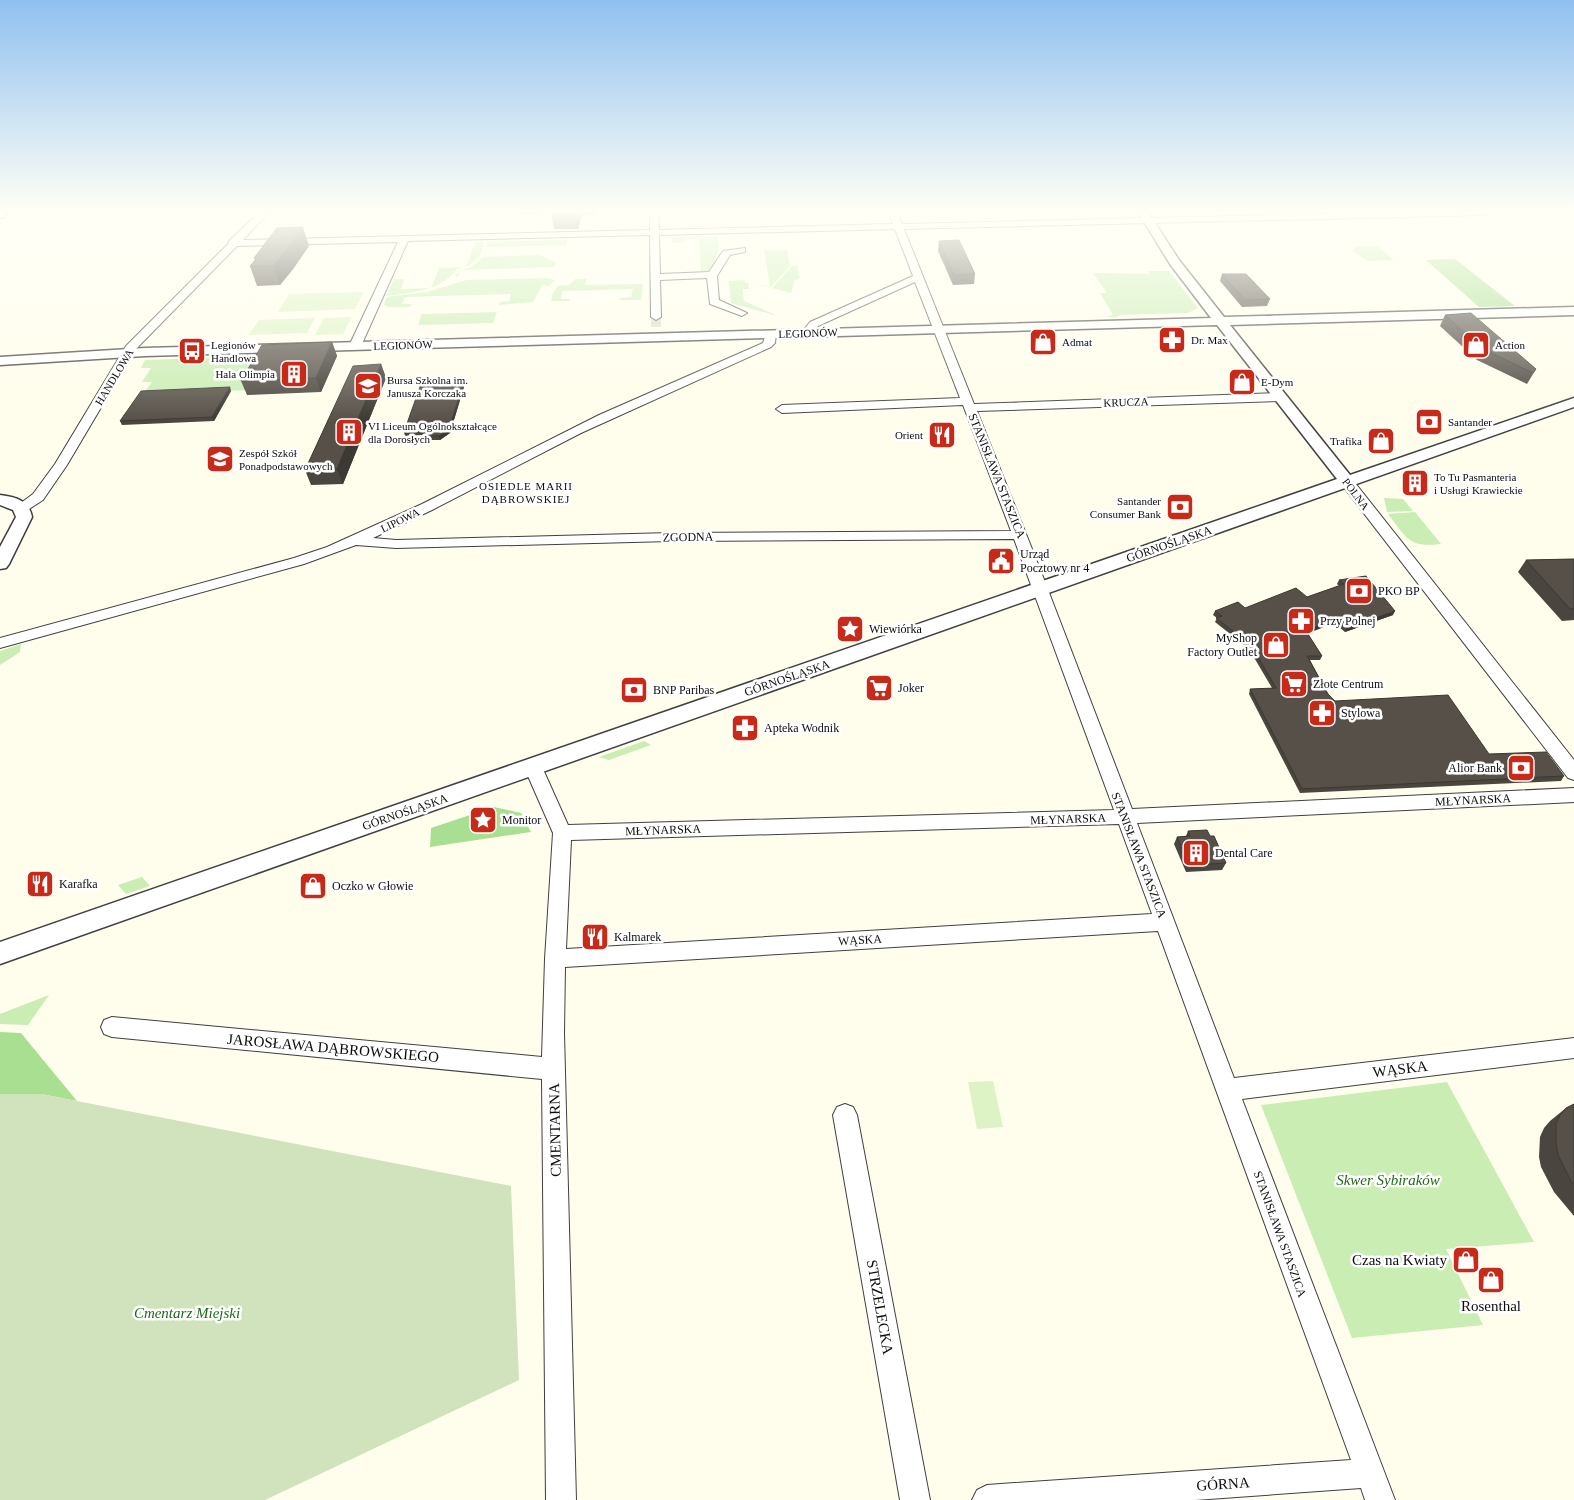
<svg xmlns="http://www.w3.org/2000/svg" width="1574" height="1500" font-family="'Times New Roman',serif">
<rect width="100%" height="100%" fill="#fffeec"/>
<path fill="#c9edb3" d="M717 236 719 249 711 273H701L699 239H684L683 243H672V237Z
M567 240 566 245 486 247 488 242Z
M475 242H484L480 256 468 266 457 269C439 292 413 292 386 296L394 279H404L401 289 431 288 439 268 466 267Z
M1377 246 1394 260 1368 261 1352 251 1355 247Z
M764 250H787L790 266 799 264 789 267 771 287 754 286H770Z
M540 255 556 263 554 267 460 270 458 277 455 276 460 270 471 267 483 257Z
M797 265 800 278 794 281 791 293 772 288 791 267Z
M1148 271H1169L1198 308 1188 313 1120 315 1117 317H1109L1107 316 1113 315 1100 293H1107L1093 273 1150 274Z
M547 278 555 280 549 286 542 285 533 302 499 305 500 302 509 301 511 294 405 297 402 304H412L410 307H389L384 305 386 297 427 292 467 280Z
M575 279H586L585 285 643 284 641 300H619L620 298 631 297 633 289 562 291 561 299H570V301H551L553 293 558 286 569 285Z
M744 280 745 283H748L749 289H742L744 301 778 316 731 303 729 281Z
M497 312 493 323 418 325 422 314Z
M259 356 250 390 143 394 152 382H142L151 368H141L145 360Z
M1384 498 1403 499 1413 511 1387 512Z
M1415 512 1441 544C1408 548 1407 538 1388 514Z
M21 644 20 652 0 665V651Z
M644 741 651 745 609 760 599 757Z
M142 877 150 886 126 894 118 885Z
M49 995 28 1025 0 1024V1014Z
M1447 1082 1534 1242 1446 1249 1483 1325 1352 1338 1261 1105Z"/>
<path fill="#a9df91" d="M1455 259 1515 306 1479 307 1426 260Z
M494 807 521 813 531 832 430 847 431 828Z
M0 1032 21 1033 77 1101 41 1094H0Z"/>
<path fill="#d0e3bc" d="M0 1094H41L511 1186 519 1380 265 1500H0Z"/>
<path fill="#ddf3c5" d="M364 292 355 309 278 312 289 294Z
M352 317 343 334 315 335 324 318Z
M315 318 307 333 249 335 259 320Z
M993 1081 1003 1127 977 1129 968 1082Z"/>
<g fill="none" stroke-linecap="round" stroke-linejoin="round">
<path stroke="#dbdacb" stroke-width="10" stroke-dasharray="10 5" stroke-linecap="butt" d="M656 317V328"/>
<g stroke="#404040" stroke-width="2">
<path id="minor" d="M260 212H269L243 240 650 230V212H658L659 230 893 224 889 212H897L902 224 1396 212H1488L1484 215 904 229 974 404 1281 393 1287 397 1281 401 977 411 1040 569 1132 809 1574 788V802L1137 823 1234 1078 1574 1038V1058L1242 1099 1395 1500H1365L1361 1488 1195 1500H972L977 1490 987 1485 1351 1460 1158 931 565 967 564 1033 576 1500H546L542 1079 112 1037 104 1034 101 1027 104 1020 112 1017 542 1057 545 959 553 833 524 767 527 762 533 760 539 762 542 767 568 825 1114 810 1014 539 671 541 396 548 356 545 304 564 0 648V638L294 558 327 547 422 504 599 415 763 343 766 334 771 331 776 334 775 343 771 347 581 433 432 510 373 538 396 540 671 533 1011 531 963 405 782 413 776 409 782 405 960 398 915 282 818 326 811 334 807 335 802 332 810 322 913 276 895 229 659 235 660 274 709 272 723 251 745 248V252L730 255 717 276 719 300 747 313 742 316 710 304 707 278 660 280 661 317 656 320 651 317 650 235 408 241 361 346 355 349 349 346 398 242 237 246 135 350 67 465 43 500 26 511H16L14 508 33 494 55 464 126 346 228 244 229 241ZM1119 824 1152 914 566 949 571 840Z
M1347 478 1352 479 1574 760V780L1568 778 1342 485 1340 482 1342 479Z
M845 1104 853 1107 857 1115 930 1500H900L833 1115 837 1107Z"/>
</g>
<g stroke="#404040" stroke-width="3">
<path id="tertiary" d="M0 212H7L4 217 0 218Z
M1138 212H1148L1179 260 1224 317 1574 307V315L1230 325 1350 475 1574 398V407L0 964V942L1337 479 1217 325 145 356 0 365V357L145 348 1211 318 1170 264Z
M0 495C15 497 29 500 32 517L9 564 6 568 0 569V547L16 517 13 510 0 505Z"/>
</g>
<use href="#minor" fill="#fff" fill-rule="evenodd"/>
<use href="#tertiary" fill="#fff" fill-rule="evenodd"/>
</g>
<path fill="#4a453e" d="M520 212H597L595 215H582L578 229H554L552 217 553 213 521 214Z
M939 241 975 274 974 284 953 285 938 251Z
M309 246 293 269 280 285 257 286 250 266 255 260 254 258Z
M1222 274 1270 299 1267 306 1242 307 1220 281Z
M1445 315 1536 369 1527 384 1477 360 1440 326Z
M332 342 337 356 321 392 247 395 241 381Z
M381 364 386 378 343 484 311 485 305 470Z
M464 387 450 433 440 440H425L424 436 425 435 405 436 404 432Z
M231 391 214 421 122 425 120 421Z
M1574 559V620L1562 621 1518 572 1526 560Z
M1339 580 1393 615 1345 632 1334 623 1307 633 1322 656 1320 660H1310L1328 694 1335 701 1489 754 1564 776 1561 781 1300 793 1249 694 1250 689 1272 688 1249 649 1215 622 1217 618 1213 615 1215 611 1245 608 1307 597 1339 586 1337 584Z
M1188 831 1226 863 1222 870 1186 872 1174 844 1177 837 1186 836Z
M1574 1104V1216L1554 1192 1541 1167 1539 1157 1540 1137 1544 1128 1550 1121 1566 1108Z"/>
<path fill="#3c3832" d="M578 212H582V215L578 229 576 216Z
M303 227 309 246 293 269 280 285 273 266Z
M332 342 337 356 321 392 316 378Z
M381 364 386 378 343 484 337 469Z
M463 383 464 387 450 433 440 440 439 436Z
M230 387 231 391 214 421 212 417Z
M1395 611 1393 615 1345 632 1347 628Z
M1336 619 1334 623 1304 635 1306 631Z"/>
<path fill="#565048" stroke="#3c3832" d="M553 212H578L576 216 552 217Z
M303 227 287 250 273 266H250L257 258H254L277 228Z
M959 240 975 274 954 275 939 241Z
M1222 274H1246L1270 299 1245 300Z
M1471 313 1536 369 1533 373 1483 349 1445 315Z
M332 342 316 378 241 381 262 345Z
M381 364 337 469 305 470 353 366Z
M463 383 449 430 439 436H424L426 431 404 432 421 384Z
M230 387 212 417 120 421 141 391Z
M1574 559V609H1570L1526 560Z
M1366 576 1395 611 1347 628 1336 619 1306 631 1322 656H1307L1328 694 1335 701 1448 695 1489 754 1546 752 1564 776 1302 789 1250 689 1276 688 1251 645 1216 618 1222 616 1215 611 1238 602 1245 608 1296 588 1307 597 1344 584 1339 580Z
M1207 830 1210 836H1214L1226 863 1190 865 1177 837 1190 836 1188 831Z
M1574 1104V1184L1571 1181 1558 1155 1556 1144V1124L1560 1115 1566 1108Z"/>
<linearGradient id="sky" x2="0" y2="1"><stop stop-color="#90c0f0"/><stop offset="0.5" stop-color="#fffff6"/><stop offset="1" stop-color="#fffff6" stop-opacity="0"/></linearGradient>
<rect width="1574" height="422" fill="url(#sky)"/>
<defs>
<g id="pharmacy-square" transform="scale(1.4375)"><rect x="-9" y="-9" width="18" height="18" rx="4" fill="#c82a1a" stroke="#fff"/><path d="M-2-6h4v4h4v4h-4v4h-4v-4h-4v-4h4Z" fill="#fff"/></g>
<g id="shop-square" transform="scale(1.4375)"><rect x="-9" y="-9" width="18" height="18" rx="4" fill="#c82a1a" stroke="#fff"/><path d="M-5-2.5h2.3a2.7 3.5 0 0 1 5.4 0H5L5.5 6h-11ZM-1.5-2.5h3a1.5 2.3 0 0 0-3 0Z" fill="#fff"/></g>
<g id="bus-square" transform="scale(1.4375)"><rect x="-9" y="-9" width="18" height="18" rx="4" fill="#c82a1a" stroke="#fff"/><path d="M-5-6H5V4H4V6H2V4H-2V6H-4V4H-5ZM-3.5-4V0h7V-4ZM-3.5 1.2v1.5H-2V1.2ZM2 1.2v1.5H3.5V1.2Z" fill="#fff"/></g>
<g id="building-square" transform="scale(1.4375)"><rect x="-9" y="-9" width="18" height="18" rx="4" fill="#c82a1a" stroke="#fff"/><path d="M-4-6H4V6H1V3H-1V6H-4ZM-2.5-4.3h1.7v1.8h-1.7ZM.8-4.3h1.7v1.8H.8ZM-2.5-1h1.7V.8h-1.7ZM.8-1h1.7V.8H.8Z" fill="#fff"/></g>
<g id="school-square" transform="scale(1.4375)"><rect x="-9" y="-9" width="18" height="18" rx="4" fill="#c82a1a" stroke="#fff"/><path d="M0-5L7-2L0 1L-7-2ZM-4 1L0 2.5L4 1V4Q0 6-4 4Z" fill="#fff"/></g>
<g id="bank-square" transform="scale(1.4375)"><rect x="-9" y="-9" width="18" height="18" rx="4" fill="#c82a1a" stroke="#fff"/><path d="M-6-4H6V4H-6ZM0-2.3a2.3 2.3 0 1 0 0 4.6a2.3 2.3 0 1 0 0-4.6Z" fill="#fff"/></g>
<g id="restaurant-square" transform="scale(1.4375)"><rect x="-9" y="-9" width="18" height="18" rx="4" fill="#c82a1a" stroke="#fff"/><path d="M-5-6h1v4h1v-4h1v4h1v-4h1v5L-1.5 .5V6h-2V.5L-5-1ZM5-6V6H3V1.5H1.5Q1.5-4 5-6Z" fill="#fff"/></g>
<g id="civic-square" transform="scale(1.4375)"><rect x="-9" y="-9" width="18" height="18" rx="4" fill="#c82a1a" stroke="#fff"/><path d="M-.6-6.5H3V-4.5H.6V-3L4-1V1h2V6H-6V1h2V-1L-.6-3ZM-1.2 2.5V6h2.4V2.5Z" fill="#fff"/></g>
<g id="sight-square" transform="scale(1.4375)"><rect x="-9" y="-9" width="18" height="18" rx="4" fill="#c82a1a" stroke="#fff"/><path d="M0-6L1.8-2.2L6-1.7L2.9 1.2L3.7 5.4L0 3.3L-3.7 5.4L-2.9 1.2L-6-1.7L-1.8-2.2Z" fill="#fff"/></g>
<g id="supermarket-square" transform="scale(1.4375)"><rect x="-9" y="-9" width="18" height="18" rx="4" fill="#c82a1a" stroke="#fff"/><path d="M-6-5.5h2.5l.6 2H6L4.5 2H-2.5L-4.4-4H-6ZM-1.5 3.2a1.3 1.3 0 1 0 .1 0ZM3 3.2a1.3 1.3 0 1 0 .1 0Z" fill="#fff"/></g>
</defs>
<g fill-rule="evenodd">
<use href="#pharmacy-square" x="1172" y="340"/>
<use href="#shop-square" x="1043" y="342"/>
<use href="#shop-square" x="1476" y="345"/>
<use href="#bus-square" x="192" y="351"/>
<use href="#building-square" x="294" y="374"/>
<use href="#shop-square" x="1242" y="382"/>
<use href="#school-square" x="368" y="386"/>
<use href="#bank-square" x="1429" y="422"/>
<use href="#building-square" x="349" y="432"/>
<use href="#restaurant-square" x="942" y="435"/>
<use href="#shop-square" x="1381" y="441"/>
<use href="#school-square" x="220" y="459"/>
<use href="#building-square" x="1415" y="483"/>
<use href="#bank-square" x="1180" y="507"/>
<use href="#civic-square" x="1001" y="561"/>
<use href="#bank-square" x="1359" y="591"/>
<use href="#pharmacy-square" x="1301" y="621"/>
<use href="#sight-square" x="850" y="629"/>
<use href="#shop-square" x="1276" y="645"/>
<use href="#supermarket-square" x="1294" y="684"/>
<use href="#supermarket-square" x="879" y="688"/>
<use href="#bank-square" x="634" y="690"/>
<use href="#pharmacy-square" x="1322" y="713"/>
<use href="#pharmacy-square" x="745" y="728"/>
<use href="#bank-square" x="1521" y="768"/>
<use href="#sight-square" x="483" y="820"/>
<use href="#building-square" x="1196" y="853"/>
<use href="#restaurant-square" x="40" y="884"/>
<use href="#shop-square" x="313" y="886"/>
<use href="#restaurant-square" x="595" y="937"/>
<use href="#shop-square" x="1466" y="1260"/>
<use href="#shop-square" x="1491" y="1280"/>
</g>
<g text-anchor="middle" stroke-width="5" stroke-linejoin="round" paint-order="stroke">
<g font-size="11" fill="#0d0d0d" stroke="#fff">
<text transform="translate(808 333) rotate(-2)" y="4">LEGIONÓW</text>
<text transform="translate(403 345) rotate(-2)" y="4">LEGIONÓW</text>
<text transform="translate(114 377) rotate(-59)" y="4">HANDLOWA</text>
<text transform="translate(1126 402) rotate(-2)" y="4">KRUCZA</text>
<text transform="translate(1356 494) rotate(53)" y="4">POLNA</text>
<text transform="translate(400 520) rotate(-26)" y="4">LIPOWA</text>
</g>
<g font-size="11" fill="#0d0d0d" stroke="#fff" text-anchor="start">
<text x="1191" y="344">Dr. Max</text>
<text x="1062" y="346">Admat</text>
<text x="211" y="349">Legionów<tspan x="211" dy="13">Handlowa</tspan></text>
<text x="1495" y="349">Action</text>
<text x="275" y="378" text-anchor="end">Hala Olimpia</text>
<text x="387" y="384">Bursa Szkolna im.<tspan x="387" dy="13">Janusza Korczaka</tspan></text>
<text x="1261" y="386">E-Dym</text>
<text x="1448" y="426">Santander</text>
<text x="368" y="430">VI Liceum Ogólnokształcące<tspan x="368" dy="13">dla Dorosłych</tspan></text>
<text x="923" y="439" text-anchor="end">Orient</text>
<text x="1362" y="445" text-anchor="end">Trafika</text>
<text x="239" y="457">Zespół Szkół<tspan x="239" dy="13">Ponadpodstawowych</tspan></text>
<text x="1434" y="481">To Tu Pasmanteria<tspan x="1434" dy="13">i Usługi Krawieckie</tspan></text>
<text x="1161" y="505" text-anchor="end">Santander<tspan x="1161" dy="13">Consumer Bank</tspan></text>
</g>
<g font-size="11" letter-spacing="1" fill="#0d0d0d" stroke="#fff">
<text x="526" y="490">OSIEDLE MARII<tspan x="526" dy="13">DĄBROWSKIEJ</tspan></text>
</g>
<g font-size="12" fill="#0d0d0d" stroke="#fff">
<text transform="translate(997 476) rotate(68)" y="4">STANISŁAWA STASZICA</text>
<text transform="translate(688 537) rotate(-1)" y="4">ZGODNA</text>
<text transform="translate(1169 544) rotate(-19)" y="4">GÓRNOŚLĄSKA</text>
<text transform="translate(787 678) rotate(-19)" y="4">GÓRNOŚLĄSKA</text>
<text transform="translate(1473 800) rotate(-3)" y="4">MŁYNARSKA</text>
<text transform="translate(405 812) rotate(-19)" y="4">GÓRNOŚLĄSKA</text>
<text transform="translate(1068 819) rotate(-2)" y="4">MŁYNARSKA</text>
<text transform="translate(663 830) rotate(-2)" y="4">MŁYNARSKA</text>
<text transform="translate(1139 855) rotate(69)" y="4">STANISŁAWA STASZICA</text>
<text transform="translate(860 940) rotate(-3)" y="4">WĄSKA</text>
<text transform="translate(1280 1234) rotate(70)" y="4">STANISŁAWA STASZICA</text>
</g>
<g font-size="12" fill="#0d0d0d" stroke="#fff" text-anchor="start">
<text x="1020" y="558">Urząd<tspan x="1020" dy="14">Pocztowy nr 4</tspan></text>
<text x="1378" y="595">PKO BP</text>
<text x="1320" y="625">Przy Polnej</text>
<text x="869" y="633">Wiewiórka</text>
<text x="1257" y="642" text-anchor="end">MyShop<tspan x="1257" dy="14">Factory Outlet</tspan></text>
<text x="1313" y="688">Złote Centrum</text>
<text x="898" y="692">Joker</text>
<text x="653" y="694">BNP Paribas</text>
<text x="1341" y="717">Stylowa</text>
<text x="764" y="732">Apteka Wodnik</text>
<text x="1502" y="772" text-anchor="end">Alior Bank</text>
<text x="502" y="824">Monitor</text>
<text x="1215" y="857">Dental Care</text>
<text x="59" y="888">Karafka</text>
<text x="332" y="890">Oczko w Głowie</text>
<text x="614" y="941">Kalmarek</text>
</g>
<g font-size="15" fill="#0d0d0d" stroke="#fff">
<text transform="translate(333 1048) rotate(5)" y="5">JAROSŁAWA DĄBROWSKIEGO</text>
<text transform="translate(1400 1069) rotate(-7)" y="5">WĄSKA</text>
<text transform="translate(555 1130) rotate(-91)" y="5">CMENTARNA</text>
<text transform="translate(880 1307) rotate(80)" y="5">STRZELECKA</text>
<text transform="translate(1223 1484) rotate(-4)" y="5">GÓRNA</text>
</g>
<g font-size="15" font-style="italic" fill="#1d6a18" stroke="#fff">
<text x="1388" y="1185">Skwer Sybiraków</text>
<text x="187" y="1318">Cmentarz Miejski</text>
</g>
<g font-size="15" fill="#0d0d0d" stroke="#fff" text-anchor="end">
<text x="1447" y="1265">Czas na Kwiaty</text>
<text x="1491" y="1311" text-anchor="middle">Rosenthal</text>
</g>
</g>
</svg>
